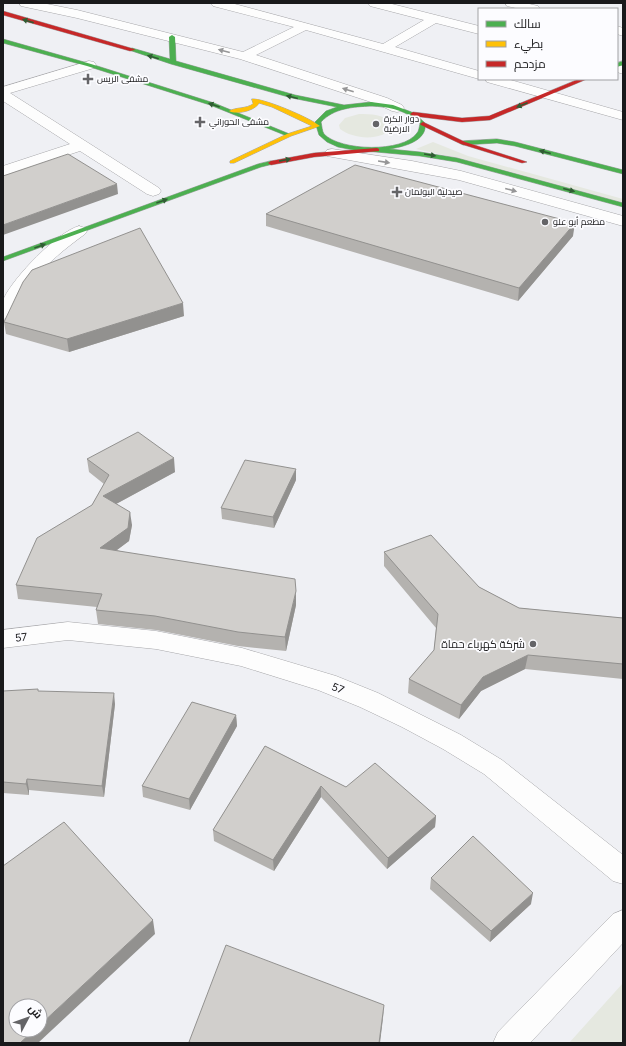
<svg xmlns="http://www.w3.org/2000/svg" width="626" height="1046" font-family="Figtree,Cairo,sans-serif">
<rect width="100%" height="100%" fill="#eff0f4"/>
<path fill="#e5e8e0" d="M359 114C371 114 384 114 392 124L393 127C381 142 353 139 340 129L339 125 345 118Z
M433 142 468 156 623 199V204L461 159 416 149Z
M623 983V1043H569Z"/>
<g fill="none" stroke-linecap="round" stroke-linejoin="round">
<g stroke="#a7a7aa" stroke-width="1">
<path id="street" d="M19 3H42L77 10 243 52 294 27 213 6 211 3H231L383 44 424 20 370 6 368 3H388L479 26V34L436 23 395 47 479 71V79L306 30 256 55 387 98 402 105 404 108 402 111 397 112 392 111 377 104 240 59 77 18 21 6Z
M505 3H525L538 6 540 9H520L507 6Z
M617 26 623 28V36L617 34Z
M89 61 94 62 96 65 94 68 10 93 159 188 161 191 159 194 153 196 147 194 80 151 3 176V166L70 144 3 101V87Z
M617 64 623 66V74L617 72Z
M485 79H507L623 112V120L487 82Z
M332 149 412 161 461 171 623 216V226L459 180 327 156 325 153 327 150Z
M79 226 85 228 87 231 85 234C66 248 48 262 33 281 24 292 18 306 9 318L3 319C3 313 1 303 4 298 14 277 57 232 79 226Z
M68 622 156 631 242 648 336 676 378 693 461 735 502 760 623 855V884L613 881 484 774 443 749 402 727 360 707 318 690 241 666 156 649 68 640 3 648V630Z
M623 910V943L530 1043H493L498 1032 613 914Z"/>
</g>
<g stroke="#a7a7aa" stroke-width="1">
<path id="fast" d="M172 35 175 37 176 61 295 95 344 105 371 102 393 105 414 113 425 123C428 141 403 147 389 149L420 152 457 158 623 203V207L457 162 420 156 354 150 338 147 327 142 319 135 315 122 326 111 337 107 292 98 171 64 129 50 132 48 170 59 169 37ZM371 106C390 107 407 110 420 124 419 127 419 131 417 133 403 153 340 151 324 134 322 131 322 126 321 122 334 108 353 107 371 106Z
M3 39 91 64 214 103 292 135 287 136 210 105 87 66 3 43Z
M623 61V65L617 67V63Z
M497 139 515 142 623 170V174L515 146 497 143 463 145 460 143 463 141Z
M271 161 273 162V164L261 167 3 261V257L258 164Z"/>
</g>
<g stroke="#a7a7aa" stroke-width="1">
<path id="slow" d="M252 99C264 98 310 118 320 126L291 136 234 163H230V161L287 134 312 126 272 107 259 103C255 111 236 115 229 111 236 107 246 109 253 104Z"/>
</g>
<g stroke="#a7a7aa" stroke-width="1">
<path id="jam" d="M3 11 134 49 135 50 130 51 3 15Z
M579 79H587L490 120 462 122 413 116 410 114 413 112 462 118 489 116Z
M423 122 465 142 527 162 522 163 461 144 421 125 420 124Z
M377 148 379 149V151L314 157 271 165 268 163 271 161 314 153Z"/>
</g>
<use href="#street" fill="#fdfdfd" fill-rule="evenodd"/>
<use href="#fast" fill="#4caf50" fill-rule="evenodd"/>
<use href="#slow" fill="#ffc107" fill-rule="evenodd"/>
<use href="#jam" fill="#c62828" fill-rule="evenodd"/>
</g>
<path fill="#b4b2af" d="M266 214 573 236 518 301 266 226Z
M184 316 69 352 6 334 4 322Z
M87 459 175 472 116 504 132 525 129 541 117 550 296 605 286 651 238 646 156 630 98 624 96 610 97 607 18 599 16 585 92 505 104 484 89 472Z
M296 480 274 528 222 519 221 508Z
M384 552 479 587 519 608 623 618V679L525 669 481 691 459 719 408 693 409 679 434 650 436 628 384 566Z
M3 691H38L115 704 104 797 29 790V795L3 793Z
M236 715 237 726 190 810 143 797 142 786Z
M265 746 346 787 436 816 435 827 387 869 321 797 274 871 214 841 213 830Z
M431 878 531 904 490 942 430 889Z"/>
<path fill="#92918f" d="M117 184 118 194 3 235V225Z
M575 223 573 236 518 301 519 288Z
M183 303 184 316 69 352 67 339Z
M174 458 175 472 105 510 103 496Z
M296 469V480L274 528 273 517Z
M130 512 132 525 129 541 102 561 100 548Z
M296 591V605L286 651 285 637Z
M528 655 525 669 481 691 459 719 461 705 483 677Z
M114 693 115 704 104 797 102 786Z
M236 715 237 726 190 810 189 799Z
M27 779 29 790V795L26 784Z
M321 786V797L274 871 273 860Z
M436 816 435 827 387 869 388 858Z
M533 893 531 904 490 942 491 931Z
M153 920 155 934 38 1043H20L34 1030H40V1025Z
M384 1005 383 1018 380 1043H379Z"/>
<path fill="#d1cfcc" stroke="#92918f" d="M68 154 117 184 3 225V176Z
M355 165 575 223 519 288 266 214Z
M140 228 183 303 67 339 4 322 23 282 32 270Z
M138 432 174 458 103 496 130 512 128 528 100 548 295 579 296 591 285 637 238 632 155 616 96 610 102 594 16 585 37 538 92 505 109 475 87 459Z
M245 460 296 469 273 517 221 508Z
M431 535 479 587 519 608 623 618V664L528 655 483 677 461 705 409 679 434 650 438 614 384 552Z
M38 689V691L114 693 102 786 27 779 26 784 3 782V691Z
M192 702 236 715 189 799 142 786Z
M265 746 346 787 375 763 436 816 388 858 321 786 273 860 213 830Z
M64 822 153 920 40 1025V1006H16V1030H34L20 1043H3V866Z
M473 836 533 893 491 931 431 878Z
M226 945 384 1005 379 1043H193L189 1042Z"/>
<defs><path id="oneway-solid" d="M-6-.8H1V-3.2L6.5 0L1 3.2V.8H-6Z"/></defs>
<g fill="#305c33">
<use href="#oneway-solid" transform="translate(28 21) rotate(-163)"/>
<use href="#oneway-solid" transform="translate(153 57) rotate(-164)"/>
<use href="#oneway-solid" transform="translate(292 97) rotate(-166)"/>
<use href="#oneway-solid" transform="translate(214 105) rotate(-161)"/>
<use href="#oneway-solid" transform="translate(522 105) rotate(158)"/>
<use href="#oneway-solid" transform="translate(545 152) rotate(-165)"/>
<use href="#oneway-solid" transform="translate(430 155) rotate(9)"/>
<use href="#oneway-solid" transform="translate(285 160) rotate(-11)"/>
<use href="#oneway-solid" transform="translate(569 190) rotate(15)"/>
<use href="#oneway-solid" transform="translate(162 201) rotate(-20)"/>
<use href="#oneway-solid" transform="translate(40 246) rotate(-20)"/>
</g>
<g fill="#969697">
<use href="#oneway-solid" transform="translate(224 51) rotate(-165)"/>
<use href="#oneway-solid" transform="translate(348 90) rotate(-162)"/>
<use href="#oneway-solid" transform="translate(384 162) rotate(9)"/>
<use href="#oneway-solid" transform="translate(511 190) rotate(15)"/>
</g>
<g fill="#646467" stroke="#fcfcff" stroke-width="1.5">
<path d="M86 73h4v4h4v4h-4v4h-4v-4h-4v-4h4z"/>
<path d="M198 116h4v4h4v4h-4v4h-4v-4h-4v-4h4z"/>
<circle cx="376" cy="124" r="4"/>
<path d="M395 186h4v4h4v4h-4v4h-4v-4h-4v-4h4z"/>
<circle cx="545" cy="222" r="4"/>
<circle cx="533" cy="644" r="4"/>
</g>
<g text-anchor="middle" stroke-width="3.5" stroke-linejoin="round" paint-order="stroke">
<g font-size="9" fill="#19191b" stroke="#fcfcff" text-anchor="start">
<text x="97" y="82">مشفى الريس</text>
<text x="384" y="122">دوار الكرة<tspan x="384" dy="10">الارضية</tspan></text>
<text x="209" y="125">مشفى الحوراني</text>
<text x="405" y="195">صيدلية البولمان</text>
<text x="553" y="225">مطعم أبو علو</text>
</g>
<g font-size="11" fill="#19191b" stroke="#fcfcff">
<text transform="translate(21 637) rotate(-7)" y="4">57</text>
<text transform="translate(338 688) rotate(22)" y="4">57</text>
</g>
<g font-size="11" fill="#19191b" stroke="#fcfcff" text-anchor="end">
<text x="525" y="648">شركة كهرباء حماة</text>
</g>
</g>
<rect width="626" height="1046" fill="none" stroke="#19191b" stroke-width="8"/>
<rect x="478" y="8" width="140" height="72" fill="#fcfcff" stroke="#a1a1a4"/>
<rect x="486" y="21" width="20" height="6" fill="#4caf50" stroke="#a1a1a4"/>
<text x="514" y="28" font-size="12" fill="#19191b">سالك</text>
<rect x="486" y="41" width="20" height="6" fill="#ffc107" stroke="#a1a1a4"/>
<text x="514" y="48" font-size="12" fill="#19191b">بطيء</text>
<rect x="486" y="61" width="20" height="6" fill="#c62828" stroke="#a1a1a4"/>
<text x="514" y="68" font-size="12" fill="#19191b">مزدحم</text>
<g transform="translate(28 1018) rotate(49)"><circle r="19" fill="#fcfcff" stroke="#a1a1a4"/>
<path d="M0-3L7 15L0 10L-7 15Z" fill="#646467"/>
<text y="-6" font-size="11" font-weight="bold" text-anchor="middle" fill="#19191b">ش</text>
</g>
</svg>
